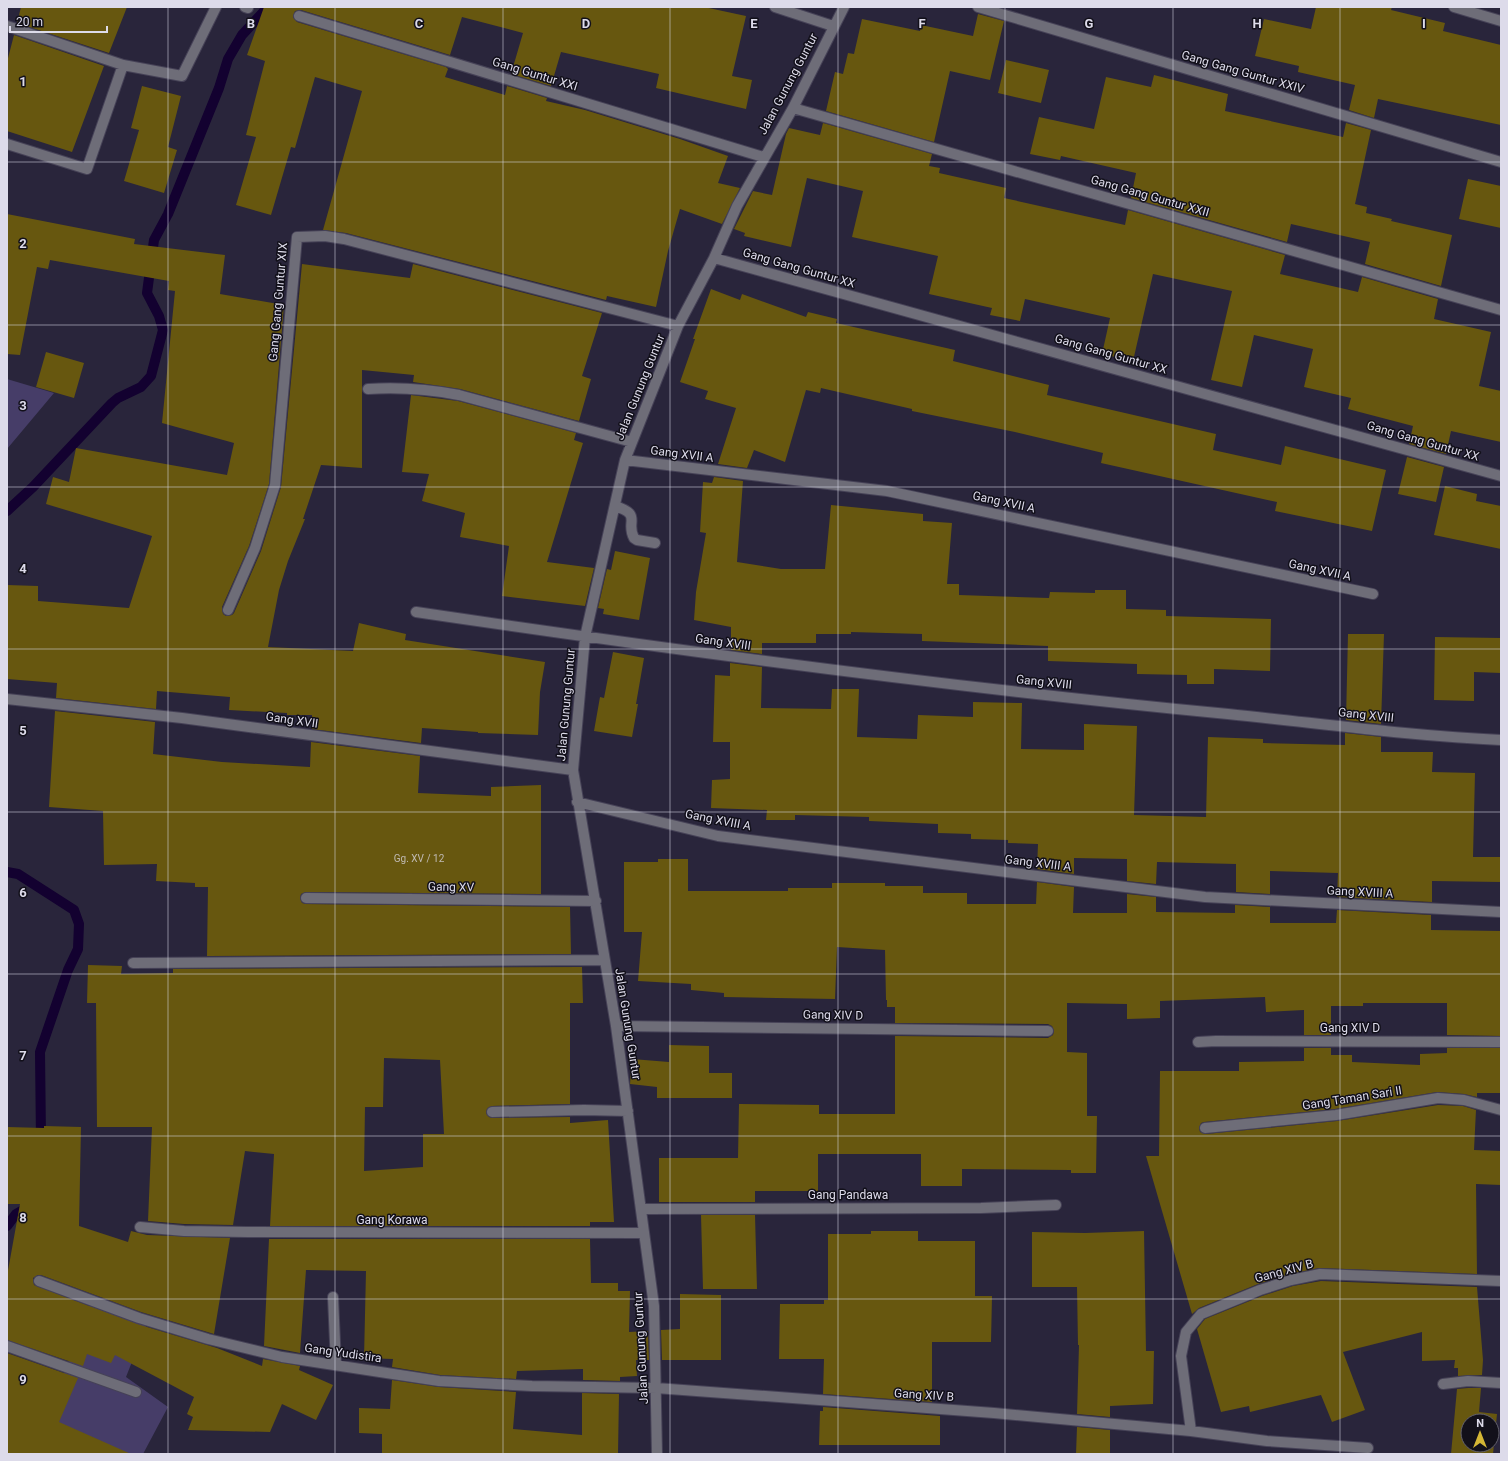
<svg xmlns="http://www.w3.org/2000/svg" width="1508" height="1461" font-family="Roboto,sans-serif">
<rect width="100%" height="100%" fill="#29253b"/>
<path fill="#463d68" d="M7 379 54 393 7 449Z
M91 1301 148 1321 126 1377 168 1407 143 1454H110L46 1422Z"/>
<g fill="none" stroke-linecap="round" stroke-linejoin="round">
<path stroke="#130130" stroke-width="10" d="M7 511 33 487 112 403 118 398 141 387 151 376 163 330 159 316 147 293 154 240 168 214 219 88 228 59 242 35 268 7
M7 872 18 874 74 910 79 924 78 949 68 970 40 1052 41 1140
M7 1226 16 1214 30 1206"/>
</g>
<path fill="#67570f" fill-rule="evenodd" d="M21 7H127L109 53 17 23Z
M264 7H704L746 16 732 76 752 80 746 109 656 88 659 74 561 52 551 86 511 74 523 33 462 17 450 55 301 10 295 11 293 17 297 22 446 67 448 69 445 77 505 95 507 86 547 98 546 101 585 110 680 139 728 156 718 183 740 188 722 224 680 209 668 251 656 307 607 296 606 300 346 233 323 230 362 91 315 77 295 148 291 147 271 215 236 205 256 137 246 135 265 61 247 55Z
M1316 7H1392L1391 10 1445 23 1443 31 1501 45V125L1378 99 1374 118 1349 110 1355 85 1298 72 1299 66 1255 56 1264 19 1311 29Z
M978 14 1004 21 990 80 950 71 934 142 826 111 835 72 843 74 848 53 854 54 862 19 920 31 921 25 973 36Z
M14 35 104 66 72 152 7 131V62Z
M1006 60 1049 70 1041 103 998 93Z
M1154 75 1228 94 1225 111 1343 137 1346 123 1371 130 1355 204 1367 207 1366 213 1392 219 1391 221 1452 235 1441 286 1365 264 1370 242 1291 224 1287 242 1131 198 1136 173 1061 156 1060 160 1030 154 1039 117 1094 129 1106 77 1151 87Z
M142 86 181 96 168 147 177 150 164 193 124 181 139 130 131 128Z
M823 123 932 154 929 166 940 168 939 173 1006 188 1004 198 1125 225 1128 210 1285 255 1280 274 1358 292 1362 277 1438 299 1434 319 1491 332 1479 386 1501 391V442L1451 431 1446 454 1409 444 1413 426 1348 409 1351 398 1304 387 1313 349 1254 335 1242 387 1211 380 1232 291 1153 274 1133 361 1102 354 1110 318 1025 299 1020 321 990 315 992 308 929 294 938 256 852 237 863 191 807 178 791 247 744 236 745 233 734 229 753 191 772 195 786 134 789 128 820 135Z
M1468 179 1501 186V228L1459 219Z
M7 214 135 239 134 244 225 255 220 294 284 305 269 484 249 546 222 607 223 614 226 616 232 615 234 613 261 551 281 487 302 264 410 278 413 264 602 313 582 376 591 379 579 421 460 389 413 382 414 375 362 370V468L321 465 303 519H305L288 561 279 590 268 647 353 651 359 623 406 634 405 640 545 662 540 692 538 735 478 733V732L422 728 421 743 312 729V715H287V713L229 710 230 697 157 691 156 709 56 698 57 683 7 679V585L38 586V601L129 608 152 536 46 504 53 477 69 482 76 448 227 475 234 443 162 423 175 291 168 290 169 281 50 260 48 269 37 267 20 355 7 354Z
M711 289 740 300 742 294 806 317 808 312 837 319 836 323 955 350 953 361 1049 385 1047 395 1216 434 1213 450 1281 465 1285 446 1386 470 1372 531 1275 511 1277 502 1101 463 1103 453 1015 432 912 411V409L821 388 820 393 806 390 785 462 754 450 747 468 718 464 736 408 705 399 708 391 680 382 695 339H693Z
M46 352 84 363 74 398 36 387Z
M411 395 458 401 576 433 574 440 583 443 547 562 594 568 585 606 502 596 509 546 460 537 465 513 422 501 429 474 402 472Z
M1407 457 1444 467 1436 502 1398 494Z
M714 477 743 481 737 562 781 569H825L831 505 923 514V521L952 523 947 584H959V595L1049 598 1050 592 1095 593V590H1126V609L1166 610V616L1271 619 1270 671 1214 669V684H1187V675L1137 674V664L1048 661V646L922 641V634L851 632V634H816V643H762V654L731 650V627L694 620 696 592 706 533 700 532 703 482 712 483Z
M1445 486 1477 494 1476 501 1501 506V549L1434 535Z
M615 551 650 558 639 620 603 614 604 609 598 608 607 569 611 570Z
M1348 634H1384L1381 724 1346 720Z
M1435 637 1501 638V673L1474 672V701L1434 700Z
M613 652 644 658 636 704H638L632 737 594 731 600 697 604 698Z
M730 663 762 667 761 708 831 709 832 689H859L857 737 917 739 918 715 973 717V702L1022 703 1021 749 1084 750V724L1137 726 1134 815 1206 817 1208 737 1263 739V743L1345 745V733L1381 737V752H1433L1432 772 1475 773 1473 857H1501V882L1432 881V902L1337 897 1338 873 1270 871V894L1236 892V864L1157 862 1156 884 1127 881V859L1074 858V874L1037 869 1038 844 1008 843V840L971 839V834L938 833V824L869 821V817L795 815V820H766L767 810 711 808 712 780 730 779V742H713L715 675 730 676Z
M55 711 155 722 153 754 222 762 310 767 311 742 420 756 418 793 491 796V787L541 785V894L306 892 301 894 300 898 302 903 306 904 570 907 571 954 207 956 208 887H195V883L156 881 157 864 104 865 103 811 49 807Z
M658 859H688V891H788V888H832V883H885V886H923V893H967V904H1036L1037 882 1074 887 1073 913H1127V894L1156 897V912L1235 913V905L1270 907V923H1336L1337 910 1431 915V930L1501 931V1036L1447 1035V1003H1363V1006H1331V1035H1304V1010L1266 1012 1265 997 1160 1001V1018L1127 1019V1004L1067 1003V1052L1087 1053V1116H1097L1096 1173H1071V1170L962 1169V1186H921V1154H818V1191H755V1202H659V1158H738L739 1104 819 1105V1114H895V1036L1048 1038 1053 1035 1054 1031 1052 1026 1048 1024 895 1023V1007H887V1000H886L885 950 837 947 835 999 724 997V993L691 990V984L638 981 642 932H624V862H658Z
M88 965 122 966 121 974 173 973V969L582 967 583 1003H570V1104L492 1106 487 1109 486 1113 489 1117 492 1118 570 1117V1123L608 1120 614 1222H590V1226H270L274 1154 245 1151 233 1225 184 1224 148 1221 152 1127H97L96 1003H87ZM384 1058 440 1060 444 1134H423V1167L364 1171 365 1107H383Z
M669 1045 709 1046V1073H732V1098H657V1087L630 1084 632 1059 669 1062Z
M1304 1048H1331V1055H1352V1062L1420 1065V1054L1447 1053V1048H1501V1093H1477V1097L1464 1094 1437 1092 1335 1109 1204 1122 1201 1123 1199 1128 1200 1132 1206 1134 1337 1121 1438 1105 1463 1106 1476 1110 1474 1150 1501 1151V1185L1476 1184 1477 1274 1319 1268 1290 1274 1258 1284 1199 1308 1192 1314 1146 1156H1159L1160 1071H1239V1062L1304 1061Z
M44 1126 81 1127 79 1226 128 1242 131 1231 147 1235 230 1238 214 1334 141 1312 41 1275H38L33 1278 34 1285 137 1324 217 1348 262 1366 263 1359 300 1366 299 1370 333 1385 316 1420 282 1404 270 1432 188 1430 193 1417 187 1414 194 1397 115 1355 111 1363 87 1354 83 1366 7 1340V1276L20 1204H7V1127L44 1128Z
M701 1215H755L757 1289H703Z
M871 1231H918V1241H975V1296H992L991 1342H932V1402L823 1394 824 1359H779L780 1304H824V1300H828V1234H871Z
M1144 1231 1146 1351H1154L1153 1404 1110 1406V1417L1077 1414 1079 1345H1078L1077 1287H1032V1232L1085 1233Z
M269 1239H590L591 1283H618V1291H630L629 1332 648 1331 649 1360H636L637 1376 620 1377V1381L583 1380V1369L517 1371 516 1379 440 1375 392 1367 393 1359 364 1358 366 1271 306 1270 300 1353 264 1346Z
M1321 1281 1477 1287 1483 1360 1482 1375 1458 1376V1368H1454L1455 1360 1422 1361V1332L1343 1352 1365 1410 1332 1422 1321 1395 1250 1412 1249 1406 1221 1412 1197 1329 1205 1319 1262 1296 1293 1286Z
M680 1294 721 1295V1360H662L661 1330 680 1329Z
M7 1353 78 1378 59 1422 131 1454H7Z
M392 1380 439 1387 516 1392 513 1429 582 1435V1393L619 1394 618 1454H382V1434L359 1433V1408L390 1409Z
M1468 1388H1481L1479 1412 1497 1414 1493 1454H1451L1457 1389ZM1468 1421H1492V1445H1468Z
M823 1407 940 1416V1445H819L820 1411H823Z
M1077 1427 1110 1430V1454H1076Z"/>
<g fill="none" stroke-linecap="round" stroke-linejoin="round">
<g stroke="#464257" stroke-width="12">
<path id="minor" d="M245 7 248 8
M775 7 833 26
M978 7 1501 162
M1454 7 1501 21
M299 16 763 157
M7 26 123 65 182 76 216 7
M793 108 1501 310
M7 144 87 169 123 65
M714 258 1501 476
M368 389C399 387 428 389 459 395L632 442
M625 460 887 491 1373 594
M615 506C643 515 625 522 634 538L637 540 655 543
M228 610 255 548 275 485 297 237 325 236 344 239 678 326
M416 612C686 652 956 688 1228 714 1318 723 1410 736 1501 740
M7 699 182 718 573 770
M577 802 718 836 1205 897 1501 912
M306 898 596 901
M133 963 605 960
M616 1026 1048 1031
M1198 1042 1216 1041 1501 1042
M492 1112 584 1110 628 1111
M1205 1128 1336 1115 1438 1098 1464 1100 1501 1110
M641 1209 981 1208 1056 1205
M140 1227 184 1231 247 1232 643 1233
M39 1281 139 1318 208 1339 282 1357 439 1381 532 1386 656 1388 994 1413 1191 1431 1267 1441 1368 1448
M333 1297 336 1365
M7 1346 136 1392
M1443 1384 1468 1381 1501 1383
M1191 1431 1181 1356 1186 1332 1201 1314 1260 1290 1291 1280 1320 1274 1501 1281
M657 1454 654 1306 616 1026 573 770 585 637 625 460 678 326 714 258 737 206 793 108 844 7"/>
</g>
<use href="#minor" stroke="#6e6d78" stroke-width="10"/>
</g>
<path fill="none" stroke="#dddbea" stroke-width="1" stroke-opacity="0.55" d="M168 7V1454M335 7V1454M503 7V1454M670 7V1454M838 7V1454M1005 7V1454M1173 7V1454M1340 7V1454M7 162H1501M7 325H1501M7 487H1501M7 649H1501M7 812H1501M7 974H1501M7 1136H1501M7 1299H1501"/>
<g text-anchor="middle" stroke-width="3" stroke-linejoin="round" paint-order="stroke">
<g font-size="10" fill="#c0bab3">
<text x="419" y="862">Gg. XV / 12</text>
</g>
<g font-size="12" fill="#dddbea" stroke="#12101a">
<text transform="translate(1243 72) rotate(16)" y="4">Gang Gang Guntur XXIV</text>
<text transform="translate(535 74) rotate(17)" y="4">Gang Guntur XXI</text>
<text transform="translate(788 84) rotate(-62)" y="4">Jalan Gunung Guntur</text>
<text transform="translate(1150 196) rotate(16)" y="4">Gang Gang Guntur XXII</text>
<text transform="translate(799 268) rotate(16)" y="4">Gang Gang Guntur XX</text>
<text transform="translate(278 302) rotate(-85)" y="4">Gang Gang Guntur XIX</text>
<text transform="translate(1111 354) rotate(16)" y="4">Gang Gang Guntur XX</text>
<text transform="translate(640 387) rotate(-68)" y="4">Jalan Gunung Guntur</text>
<text transform="translate(1423 441) rotate(16)" y="4">Gang Gang Guntur XX</text>
<text transform="translate(682 454) rotate(7)" y="4">Gang XVII A</text>
<text transform="translate(1004 502) rotate(12)" y="4">Gang XVII A</text>
<text transform="translate(1320 570) rotate(12)" y="4">Gang XVII A</text>
<text transform="translate(723 642) rotate(8)" y="4">Gang XVIII</text>
<text transform="translate(1044 682) rotate(6)" y="4">Gang XVIII</text>
<text transform="translate(566 705) rotate(-85)" y="4">Jalan Gunung Guntur</text>
<text transform="translate(1366 715) rotate(6)" y="4">Gang XVIII</text>
<text transform="translate(292 720) rotate(8)" y="4">Gang XVII</text>
<text transform="translate(718 820) rotate(11)" y="4">Gang XVIII A</text>
<text transform="translate(1038 863) rotate(7)" y="4">Gang XVIII A</text>
<text transform="translate(451 887) rotate(1)" y="4">Gang XV</text>
<text transform="translate(1360 892) rotate(3)" y="4">Gang XVIII A</text>
<text transform="translate(833 1015) rotate(1)" y="4">Gang XIV D</text>
<text transform="translate(628 1024) rotate(81)" y="4">Jalan Gunung Guntur</text>
<text x="1350" y="1032">Gang XIV D</text>
<text transform="translate(1352 1098) rotate(-9)" y="4">Gang Taman Sari II</text>
<text x="848" y="1199">Gang Pandawa</text>
<text x="392" y="1224">Gang Korawa</text>
<text transform="translate(1284 1271) rotate(-15)" y="4">Gang XIV B</text>
<text transform="translate(641 1348) rotate(-93)" y="4">Jalan Gunung Guntur</text>
<text transform="translate(343 1353) rotate(8)" y="4">Gang Yudistira</text>
<text transform="translate(924 1395) rotate(4)" y="4">Gang XIV B</text>
</g>
</g>
<g font-size="13" text-anchor="middle" font-weight="bold" fill="#dddbea" stroke="#12101a" stroke-width="3" stroke-linejoin="round" paint-order="stroke">
<text x="251" y="28">B</text>
<text x="419" y="28">C</text>
<text x="586" y="28">D</text>
<text x="754" y="28">E</text>
<text x="922" y="28">F</text>
<text x="1089" y="28">G</text>
<text x="1257" y="28">H</text>
<text x="1424" y="28">I</text>
<text x="23" y="86">1</text>
<text x="23" y="248">2</text>
<text x="23" y="410">3</text>
<text x="23" y="573">4</text>
<text x="23" y="735">5</text>
<text x="23" y="897">6</text>
<text x="23" y="1060">7</text>
<text x="23" y="1222">8</text>
<text x="23" y="1384">9</text>
</g>
<rect width="1508" height="1461" fill="none" stroke="#dddbea" stroke-width="16"/>
<g transform="translate(1480 1433)"><circle r="19" fill="#12101a" stroke="#63616d"/>
<path d="M0-3L7 15L0 10L-7 15Z" fill="#d4b635"/>
<text y="-6" font-size="11" font-weight="bold" text-anchor="middle" fill="#dddbea">N</text>
</g>
<path d="M10 26v6h97v-6" fill="none" stroke="#dddbea" stroke-width="2"/>
<text x="16" y="26" font-size="12" fill="#dddbea" stroke="#12101a" stroke-width="3" paint-order="stroke">20 m</text>
</svg>
